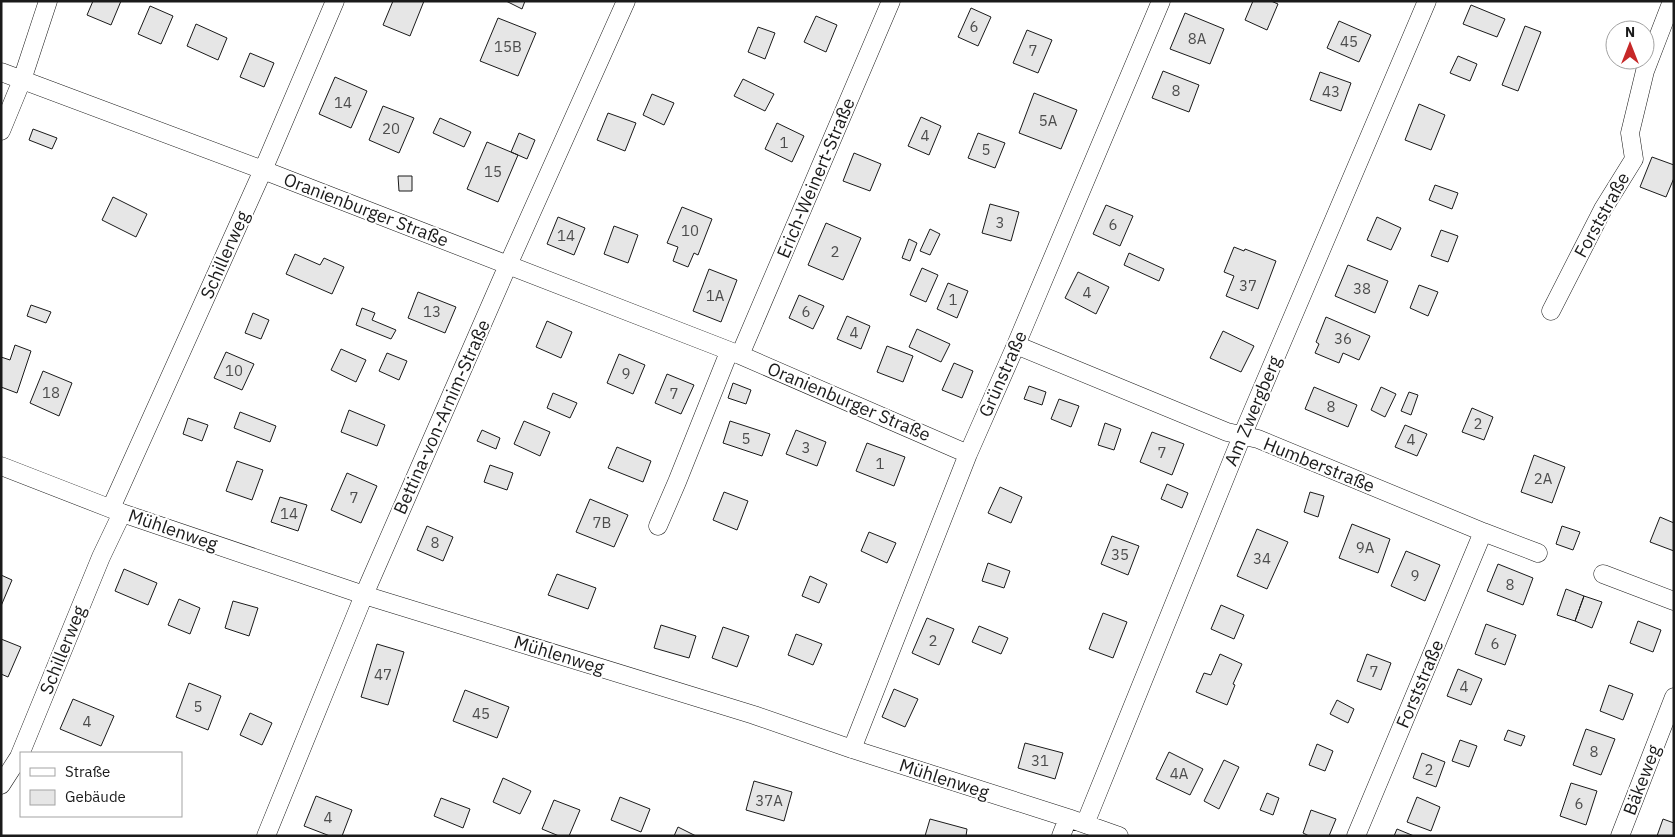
<svg xmlns="http://www.w3.org/2000/svg" width="1675" height="837" font-family="'IBM Plex Sans',sans-serif">
<rect width="100%" height="100%" fill="#fff"/>
<path fill="#e6e6e6" stroke="#1a1a1a" d="M93 1H121L111 25 87 15Z
M393 1H424L410 36 383 25Z
M506 1H525L522 9Z
M1253 1H1271L1278 4 1267 30 1245 20Z
M1471 5 1505 19 1497 37 1463 24Z
M150 6 173 16 161 44 138 34Z
M971 8 991 17 978 46 958 37Z
M1185 13 1224 29 1210 64 1170 49Z
M816 16 837 25 826 52 804 42Z
M498 18 536 33 518 76 480 61Z
M1339 21 1371 35 1359 62 1327 48Z
M196 24 227 38 218 60 187 46Z
M1525 26 1541 32 1518 91 1502 85Z
M758 27 775 33 765 59 748 52Z
M1027 30 1052 40 1038 73 1013 63Z
M250 53 274 63 264 87 240 77Z
M1458 56 1477 64 1470 81 1450 73Z
M1163 71 1199 85 1189 112 1152 98Z
M1320 72 1351 83 1341 111 1310 100Z
M335 77 367 91 351 128 319 114Z
M743 79 774 94 765 111 734 96Z
M1034 93 1077 110 1061 149 1019 133Z
M652 94 674 103 664 125 643 115Z
M1419 104 1445 115 1431 150 1405 140Z
M383 106 414 118 399 153 369 140Z
M608 113 636 123 625 151 597 140Z
M921 117 941 126 929 155 908 146Z
M440 118 471 132 464 147 433 133Z
M777 123 804 136 792 162 765 149Z
M33 129 57 138 52 149 29 140Z
M519 133 535 140 527 159 511 152Z
M978 133 1005 143 995 168 968 158Z
M487 142 518 155 498 202 467 189Z
M854 153 881 164 870 191 843 181Z
M1652 157 1674 165V178L1666 197 1640 187Z
M398 176H412V191H399Z
M1435 185 1458 193 1452 209 1429 200Z
M113 197 147 214 136 237 102 220Z
M990 204 1019 212 1011 241 982 233Z
M1106 205 1133 216 1120 246 1093 234Z
M682 207 712 219 698 255 694 253 688 267 673 261 678 247 667 243Z
M558 217 585 228 574 255 547 244Z
M1377 217 1401 228 1391 250 1367 240Z
M826 223 861 238 843 280 808 265Z
M614 226 638 235 628 263 604 254Z
M930 229 940 234 930 255 920 251Z
M1441 230 1458 236 1448 262 1431 256Z
M909 239 917 243 910 261 902 258Z
M1234 247 1244 251 1245 249 1276 261 1258 309 1226 296 1234 276 1224 272Z
M1129 253 1164 269 1159 281 1124 265Z
M295 254 320 265 324 258 344 267 332 294 286 274Z
M1348 265 1388 281 1375 313 1335 296Z
M922 268 938 275 926 302 910 295Z
M709 269 737 280 721 322 693 311Z
M1078 272 1109 287 1096 314 1065 298Z
M948 283 968 291 957 318 937 309Z
M1419 285 1438 292 1428 316 1410 308Z
M418 292 456 307 445 333 408 318Z
M799 295 824 306 813 329 789 318Z
M31 305 51 312 46 323 27 316Z
M362 308 375 313 372 320 396 330 391 339 356 325Z
M253 313 269 320 261 339 245 333Z
M847 316 870 326 861 349 837 339Z
M1326 317 1370 336 1359 360 1343 353 1339 363 1315 353 1319 344 1316 342Z
M547 321 572 332 561 358 536 347Z
M917 329 950 344 941 362 909 347Z
M1223 331 1254 346 1241 372 1210 358Z
M15 345 31 351 17 393 1 387V357L10 360Z
M887 346 913 356 903 382 877 372Z
M341 349 366 360 356 382 331 370Z
M226 352 254 364 242 390 214 378Z
M387 353 407 361 399 380 379 371Z
M619 354 645 365 633 394 607 383Z
M954 363 973 371 962 398 942 390Z
M43 371 72 383 59 416 30 403Z
M667 374 694 385 681 414 655 403Z
M733 383 751 390 746 404 728 398Z
M1029 386 1046 392 1042 405 1024 399Z
M1314 387 1357 405 1348 427 1305 409Z
M1381 387 1396 394 1385 417 1371 410Z
M1409 392 1418 395 1411 415 1401 411Z
M553 393 577 403 570 418 547 408Z
M1059 399 1079 406 1071 427 1051 419Z
M1472 408 1493 417 1484 440 1462 432Z
M349 410 385 425 377 446 341 432Z
M240 412 276 426 270 442 234 428Z
M188 418 208 425 202 441 183 434Z
M524 421 550 432 540 456 514 444Z
M730 421 770 434 762 456 723 443Z
M1105 423 1121 429 1114 450 1098 445Z
M1405 425 1427 434 1417 456 1395 447Z
M482 430 500 438 496 449 477 441Z
M796 430 826 442 817 466 786 454Z
M1152 432 1184 444 1172 475 1140 462Z
M867 443 905 457 894 486 856 471Z
M617 447 651 461 643 482 608 468Z
M1534 455 1565 467 1552 503 1521 492Z
M237 461 263 470 252 500 226 491Z
M490 465 513 473 507 490 484 482Z
M347 473 377 486 361 523 331 510Z
M1167 484 1188 493 1182 508 1161 499Z
M1000 487 1022 497 1011 523 988 513Z
M724 492 748 501 737 530 713 520Z
M1310 492 1324 496 1318 517 1304 512Z
M280 497 307 505 298 531 271 522Z
M590 499 628 515 614 547 576 532Z
M1660 517 1674 523V551L1650 542Z
M1352 524 1390 539 1378 573 1339 558Z
M427 526 453 537 443 561 417 550Z
M1562 526 1580 532 1573 550 1556 544Z
M1257 529 1288 542 1267 589 1237 576Z
M869 532 896 543 887 563 861 551Z
M1112 536 1139 546 1128 575 1101 564Z
M1406 551 1440 565 1425 601 1391 586Z
M988 563 1010 571 1004 588 982 581Z
M1498 564 1533 578 1523 605 1487 591Z
M124 569 157 583 148 605 115 591Z
M557 574 596 588 588 609 548 595Z
M1 575 12 580 1 606Z
M810 576 827 584 819 603 802 596Z
M1566 589 1584 596 1575 621 1557 615Z
M1584 596 1602 602 1592 628 1575 621Z
M179 599 200 608 190 634 168 625Z
M233 601 258 608 249 636 225 628Z
M1221 605 1244 615 1234 639 1211 629Z
M1103 613 1127 622 1113 658 1089 649Z
M927 618 954 629 939 665 912 653Z
M1638 621 1661 630 1653 652 1630 643Z
M1486 624 1516 635 1505 665 1475 654Z
M661 625 696 636 689 658 654 648Z
M979 626 1008 638 1001 654 972 642Z
M723 627 749 636 737 667 712 658Z
M796 634 822 644 813 665 788 655Z
M1 639 21 647 8 677 1 674Z
M377 644 404 652 388 705 361 697Z
M1220 654 1242 664 1233 684 1235 685 1227 705 1196 692 1204 673 1211 675Z
M1367 654 1391 663 1381 690 1357 681Z
M1458 669 1482 679 1471 705 1447 696Z
M189 683 221 696 208 730 176 717Z
M1609 685 1633 694 1623 720 1600 711Z
M894 689 918 699 905 727 882 717Z
M465 690 509 707 497 738 453 721Z
M73 699 114 716 101 746 60 729Z
M1337 700 1354 709 1348 723 1330 714Z
M250 713 272 723 262 745 240 735Z
M1586 729 1615 739 1601 775 1573 765Z
M1508 730 1525 736 1521 746 1504 740Z
M1460 740 1477 746 1469 767 1452 761Z
M1025 743 1063 753 1055 779 1018 768Z
M1317 744 1333 751 1325 771 1309 765Z
M1169 752 1203 769 1190 795 1156 779Z
M1422 753 1445 762 1436 787 1413 778Z
M1224 760 1239 767 1219 809 1204 801Z
M503 778 531 791 520 814 493 802Z
M754 781 792 792 784 821 746 810Z
M1571 783 1597 791 1586 825 1560 816Z
M1267 793 1279 798 1273 815 1260 810Z
M316 796 352 810 342 836H330L304 826Z
M620 797 650 809 641 832 611 820Z
M1417 797 1440 807 1431 831 1407 822Z
M441 798 470 809 463 828 434 816Z
M554 800 580 810 569 836H559L542 829Z
M1311 810 1336 819 1329 836H1309L1303 833Z
M930 819 967 829 966 836H925Z
M1663 819 1674 823V836H1657Z
M678 827 696 836H674Z
M1397 829 1414 836H1394Z"/>
<g fill="none" stroke-linecap="round" stroke-linejoin="round">
<g stroke="#1a1a1a" stroke-width="19">
<path id="street" d="M1 72 263 170 740 355 968 454
M1 131 22 80 48 1
M1551 311 1603 209 1634 159 1630 133 1645 71 1672 1
M1016 345 1227 432 1258 439 1483 532 1538 553
M740 355 891 1
M1 466 122 513 364 595 754 715 852 749 1068 818 1119 836
M111 508 263 170 335 1
M658 526 677 482 729 352
M1603 574 1674 601
M852 749 968 454 1016 345 1161 1
M1 785 19 757 101 557 122 513
M1085 824 1242 436 1427 1
M266 836 364 595 508 265 626 1
M1061 836 1068 818
M1356 836 1483 532
M1620 836 1674 697"/>
</g>
<use href="#street" stroke="#fff" stroke-width="18"/>
</g>
<g text-anchor="middle" stroke-width="4" stroke-linejoin="round" paint-order="stroke">
<g font-size="15" fill="#4d4d4d">
<text x="974" y="32">6</text>
<text x="1197" y="44">8A</text>
<text x="1349" y="47">45</text>
<text x="508" y="52">15B</text>
<text x="1033" y="56">7</text>
<text x="1176" y="96">8</text>
<text x="1331" y="97">43</text>
<text x="343" y="108">14</text>
<text x="1048" y="126">5A</text>
<text x="391" y="134">20</text>
<text x="925" y="141">4</text>
<text x="784" y="148">1</text>
<text x="986" y="155">5</text>
<text x="493" y="177">15</text>
<text x="1000" y="228">3</text>
<text x="1113" y="230">6</text>
<text x="690" y="236">10</text>
<text x="566" y="241">14</text>
<text x="835" y="257">2</text>
<text x="1248" y="291">37</text>
<text x="1362" y="294">38</text>
<text x="1087" y="298">4</text>
<text x="715" y="301">1A</text>
<text x="953" y="305">1</text>
<text x="432" y="317">13</text>
<text x="806" y="317">6</text>
<text x="854" y="338">4</text>
<text x="1343" y="344">36</text>
<text x="234" y="376">10</text>
<text x="626" y="379">9</text>
<text x="51" y="398">18</text>
<text x="674" y="399">7</text>
<text x="1331" y="412">8</text>
<text x="1478" y="429">2</text>
<text x="746" y="444">5</text>
<text x="1411" y="445">4</text>
<text x="806" y="453">3</text>
<text x="1162" y="458">7</text>
<text x="880" y="469">1</text>
<text x="1543" y="484">2A</text>
<text x="354" y="503">7</text>
<text x="289" y="519">14</text>
<text x="602" y="528">7B</text>
<text x="435" y="548">8</text>
<text x="1365" y="553">9A</text>
<text x="1120" y="560">35</text>
<text x="1262" y="564">34</text>
<text x="1415" y="581">9</text>
<text x="1510" y="590">8</text>
<text x="933" y="646">2</text>
<text x="1495" y="649">6</text>
<text x="1374" y="677">7</text>
<text x="383" y="680">47</text>
<text x="1464" y="692">4</text>
<text x="198" y="712">5</text>
<text x="481" y="719">45</text>
<text x="87" y="727">4</text>
<text x="1594" y="757">8</text>
<text x="1040" y="766">31</text>
<text x="1429" y="775">2</text>
<text x="1179" y="779">4A</text>
<text x="769" y="806">37A</text>
<text x="1579" y="809">6</text>
<text x="328" y="823">4</text>
</g>
<g font-size="18" fill="#1a1a1a" stroke="#fff">
<text transform="translate(816 178) rotate(-67)" y="6">Erich-Weinert-Straße</text>
<text transform="translate(366 210) rotate(21)" y="6">Oranienburger Straße</text>
<text transform="translate(1602 215) rotate(-61)" y="6">Forststraße</text>
<text transform="translate(225 255) rotate(-66)" y="6">Schillerweg</text>
<text transform="translate(1003 374) rotate(-66)" y="6">Grünstraße</text>
<text transform="translate(849 402) rotate(23)" y="6">Oranienburger Straße</text>
<text transform="translate(1253 411) rotate(-67)" y="6">Am Zwergberg</text>
<text transform="translate(442 417) rotate(-66)" y="6">Bettina-von-Arnim-Straße</text>
<text transform="translate(1319 465) rotate(22)" y="6">Humberstraße</text>
<text transform="translate(173 530) rotate(19)" y="6">Mühlenweg</text>
<text transform="translate(63 650) rotate(-68)" y="6">Schillerweg</text>
<text transform="translate(559 655) rotate(17)" y="6">Mühlenweg</text>
<text transform="translate(1420 684) rotate(-67)" y="6">Forststraße</text>
<text transform="translate(944 779) rotate(18)" y="6">Mühlenweg</text>
<text transform="translate(1642 780) rotate(-69)" y="6">Bäkeweg</text>
</g>
</g>
<rect width="1675" height="837" fill="none" stroke="#1a1a1a" stroke-width="5"/>
<rect x="20" y="752" width="162" height="65" fill="#ffffff" stroke="#a3a3a3"/>
<rect x="30" y="768" width="25" height="8" fill="#ffffff" stroke="#a3a3a3"/>
<text x="65" y="777" font-size="15" fill="#1a1a1a">Straße</text>
<rect x="30" y="790" width="25" height="15" fill="#e6e6e6" stroke="#a3a3a3"/>
<text x="65" y="802" font-size="15" fill="#1a1a1a">Gebäude</text>
<g transform="translate(1630 45)"><circle r="24" fill="#ffffff" stroke="#a3a3a3"/>
<path d="M0-4L9 19L0 12L-9 19Z" fill="#c62828"/>
<text y="-8" font-size="14" font-weight="bold" text-anchor="middle" fill="#1a1a1a">N</text>
</g>
</svg>
